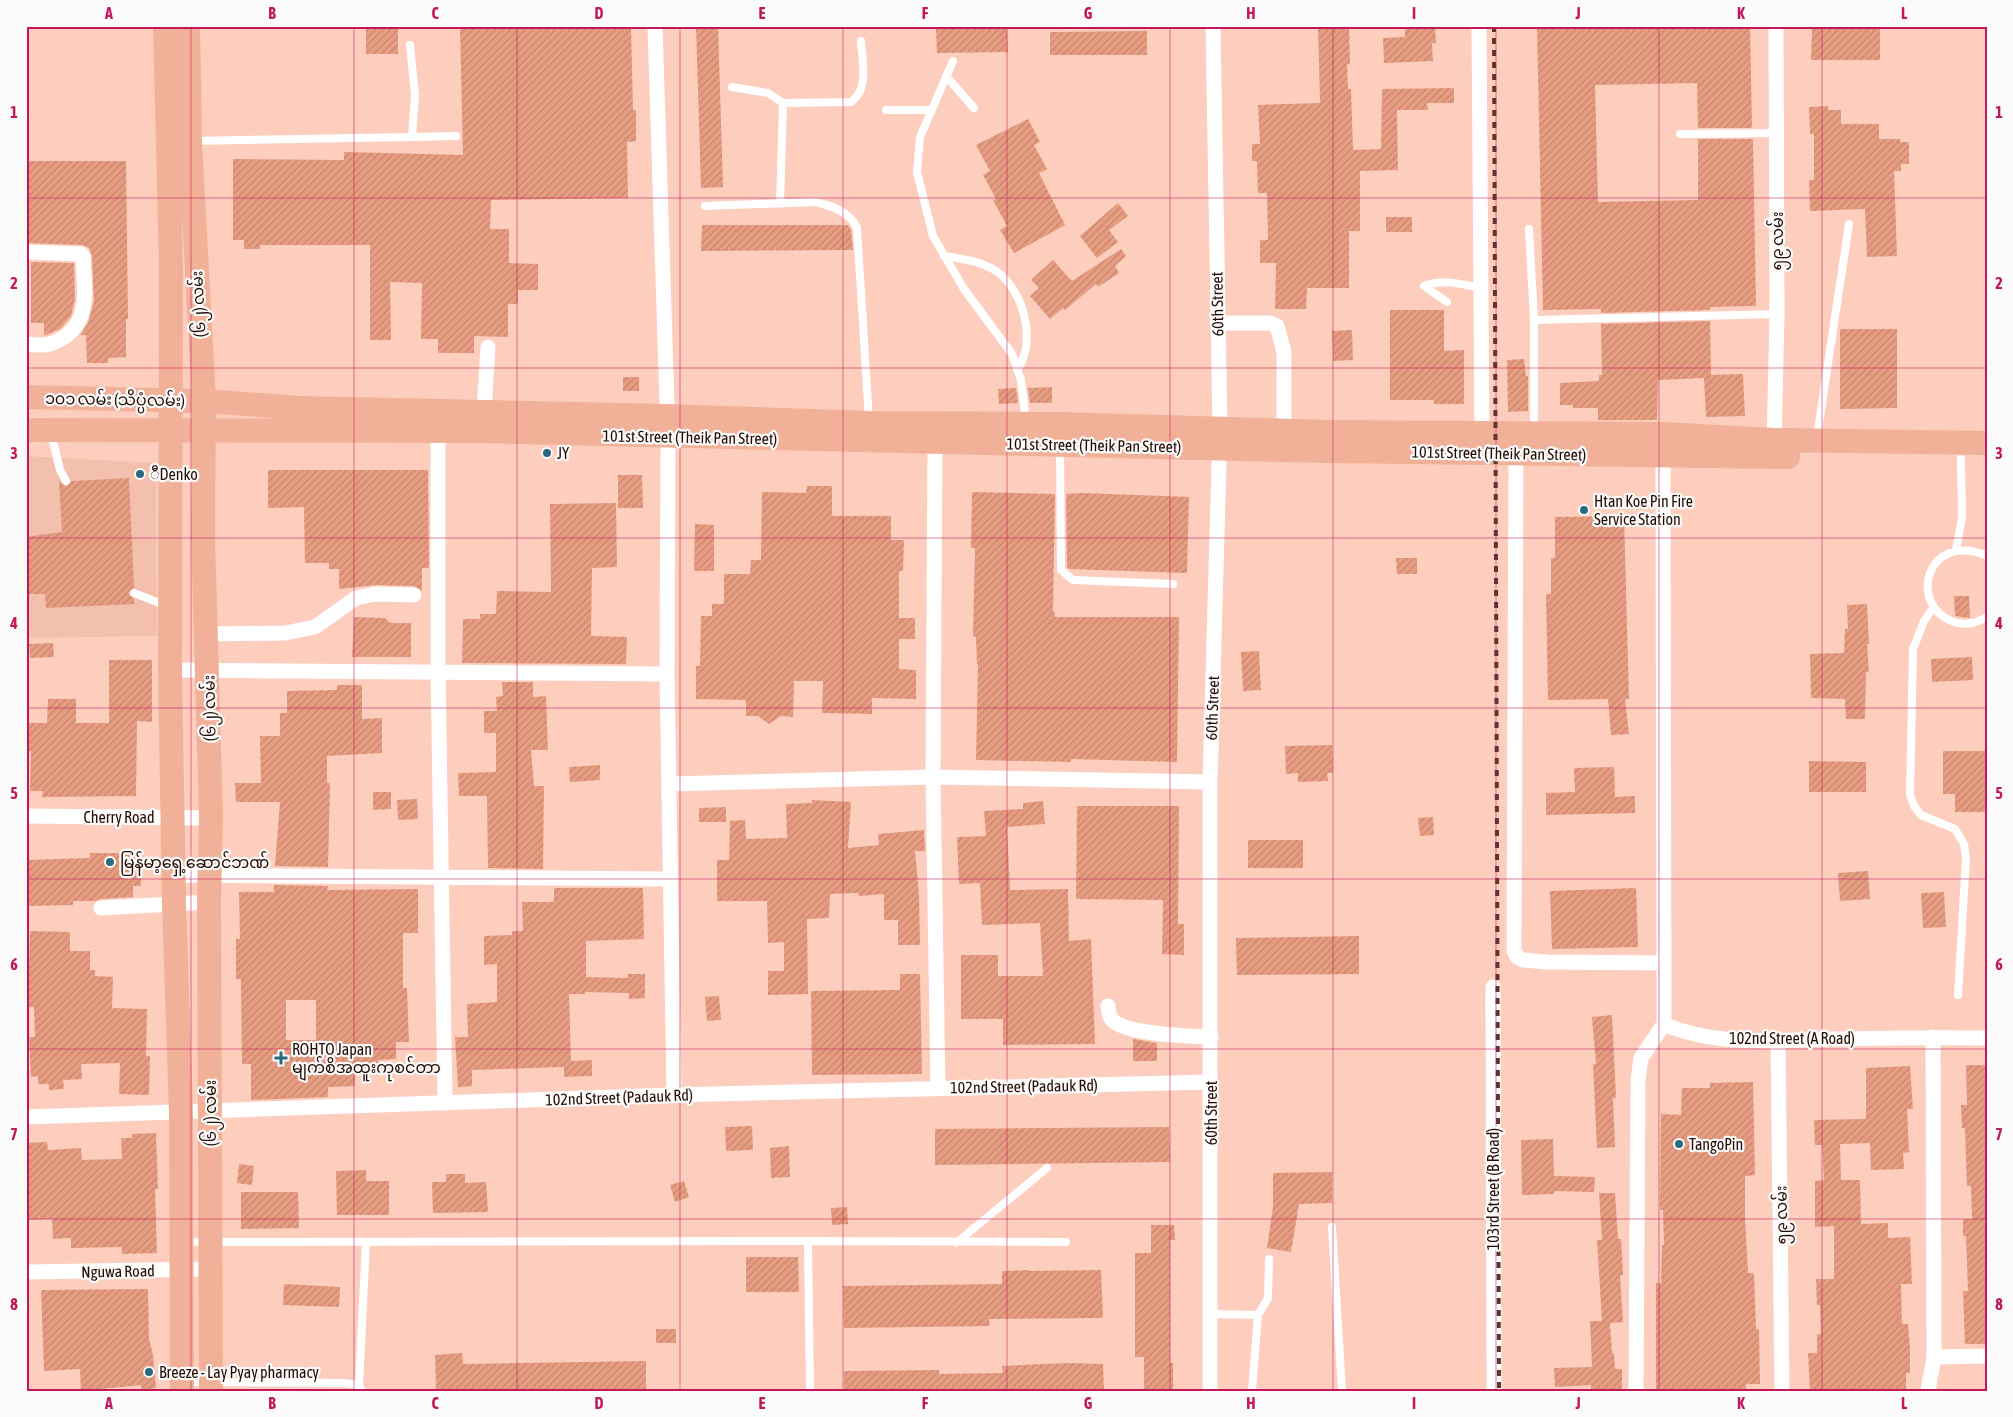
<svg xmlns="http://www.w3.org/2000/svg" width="2013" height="1417" font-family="'Asap Condensed','Noto Sans Myanmar',sans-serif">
<defs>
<pattern id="building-hatch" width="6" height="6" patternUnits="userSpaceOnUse" patternTransform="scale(1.25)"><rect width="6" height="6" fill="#e79d81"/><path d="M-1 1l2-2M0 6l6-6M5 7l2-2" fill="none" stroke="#c6866e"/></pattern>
</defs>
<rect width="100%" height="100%" fill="#fdcebd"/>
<path fill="#f3c0ae" d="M26 456 156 463 157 636 26 638Z"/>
<path fill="url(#building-hatch)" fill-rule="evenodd" d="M366 26H398V54H366Z
M460 26H631L633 110H636V141L627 142 628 198 491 200 490 229H509V263L538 264V290H518V304H508V337L474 336V353H438V339H421L422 283 390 282 391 340H370V245H260V249H244V240H233V159L344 160V152L463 155Z
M696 26H718L723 187 701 188Z
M1318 26H1349L1350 64H1347L1348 89H1351L1353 150 1381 149 1382 89 1454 88V103H1427L1428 110H1397L1398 170 1360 171V231H1349V288H1307L1306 309H1275L1276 263H1260V240H1268L1267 193H1258L1257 161H1252V144H1260L1258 105 1320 103Z
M1405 26H1435L1436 43H1432L1433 61 1384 63 1383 38 1405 37Z
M1537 26H1750L1752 128H1698L1697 83 1595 85 1598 202 1698 200V139H1753L1756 306 1710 307V310L1601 313V309L1543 310Z
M1007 27 1008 52 937 53 936 28Z
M1812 28H1880V60H1811Z
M1147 31V55H1050V32Z
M1828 106V110H1841V124H1879V139H1900V142H1909V164H1901V171H1894L1897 256 1867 257 1865 209 1810 211 1809 180H1814V134H1810L1809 107Z
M1028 119 1040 142 1034 145 1047 169 1039 173 1065 225 1014 253 1000 230 1007 226 993 200 996 199 983 175 990 171 976 145Z
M26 161H126L128 319H126V357L108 358V363H87L86 335H80L88 323 94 301 92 256 89 248 82 245 26 243Z
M1118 203 1128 216 1109 230 1118 242 1097 258 1080 236Z
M1386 217H1412V232H1386Z
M702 225H848L851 230 853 250 701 251Z
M1121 249 1126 256 1115 266 1119 273 1098 287 1096 284 1065 310 1063 308 1050 319 1030 296 1039 288 1031 280 1053 260 1072 281Z
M31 262 74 263 75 299 71 316 60 329 46 335H44V323H31Z
M1390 310H1444V351L1464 350V404H1434V400H1390Z
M1710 321 1711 375 1743 374 1745 416 1706 417 1704 378 1658 380 1657 420H1598V408H1573V405H1560V383L1599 381V375H1602L1601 324Z
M1840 329H1897V408L1840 409Z
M1352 330 1353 360 1333 361 1332 331Z
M1524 359 1526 376H1528V411L1508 412 1507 360Z
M623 377H639V391H623Z
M1052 387V403H1030L1028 388Z
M1016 388 1018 403 999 404 998 389Z
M268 470H428L429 568H422V591L414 586 376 585 339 589V569H329V563H305L304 507 268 508Z
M618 475H642L643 508H618Z
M129 478 134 587 128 593 134 599V604L46 608 45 594H28L26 537 62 532 59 481 66 487 72 481Z
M807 486H832V516H891V540H904L903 571H899V618H915V639H899V669L916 670V699L872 698V714L822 713 823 681H794L793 717 781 716 769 724 758 716H746V700L696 699V666H700L701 616H712V604H724V574H750L751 560H761L762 492 806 493Z
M972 492 1055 494 1053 612H1055V617H1179L1177 762 1071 759V762L976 760 978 664H977L976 637 973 636 975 548H971Z
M1082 493 1189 497 1187 573 1069 569 1067 567 1066 494Z
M616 503 617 567 592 568 591 636 627 637 626 664 462 663 463 619H480V614H496L497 591 551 592 550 504Z
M1624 516 1629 699H1625L1629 734 1611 735 1608 699 1548 700 1546 594H1551V558H1555V517Z
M695 524 714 525V571H694Z
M1396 558H1417V574H1397Z
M1954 596H1969L1970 618 1955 616Z
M1867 604 1869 644H1867L1869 672H1866L1865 719H1846L1845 699 1811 698 1810 654 1844 653 1845 629H1848L1847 605Z
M354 617 385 618 390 623H411V657H352Z
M53 643 54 657 30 658 29 644Z
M1259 651 1261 690 1243 691 1241 652Z
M1972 657 1973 680 1932 682 1931 659Z
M109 660H152V722L137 721 136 796 42 797 43 791H30L31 751H26V723H47L48 699H76V723H109Z
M502 682H533V697L546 696 548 750H531L534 786H544L543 869 488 868 487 796H459L458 773 496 772V733H484V711H497L496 697 503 696Z
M337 685H362V719L382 718V753L327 756V783H330L328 867 275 866 280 802H236L235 783H261L260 736H280V713H287V691L337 690Z
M1332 745 1333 773H1327L1328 781 1298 782V773L1286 774 1285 746Z
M1943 751H1987V812H1955V794H1943Z
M1809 761 1866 762V792H1809Z
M600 765V780L570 782 569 767Z
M1614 767 1615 797 1635 796V813L1546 815V793L1575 792 1574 768Z
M373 792H391V809L373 810Z
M417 799 418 819 398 820 397 800Z
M812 800 851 802 848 848 879 845 878 834 924 830 925 851H915L919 895 920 945H898V920H884V894L859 896 858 893 830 894 829 918 807 919 808 994 768 995V971H784V942L768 943 767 901H717V860H729L730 821 745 820 746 839 787 838 786 804 812 803Z
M1043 801 1045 824 1007 827 1010 890 1068 889 1069 941 1091 939 1095 1044 1003 1045V1019H961V955H998V976H1043L1040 923 982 925 980 883 959 884 957 837 986 836 984 811 1023 809V803Z
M1077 806H1179L1178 924H1184V955L1162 954 1163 900 1076 899Z
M726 807V822H699V808Z
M1433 817 1434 835 1420 836 1418 818Z
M1248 840H1303V868H1248Z
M90 853H141V886H133V897L100 899 95 901H73V905L29 906 28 860 90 858Z
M1868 871 1870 899 1840 901 1838 873Z
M274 885 328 886 327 890 418 889V933H403V988H407L409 1042H396V1059L378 1060 379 1068H355V1086L328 1087V1097L251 1100V1064H242L241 979H236V939H240L239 892H274ZM286 1000H316V1040H286Z
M554 888H643L644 939 586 941V977L628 978V974H645V998L629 999V993L585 992V994H569L571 1061 592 1060V1076L564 1077V1067L472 1070V1086L458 1087 455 1037H468L467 1004 497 1002V964L484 965V936L512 935V931H523L522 902H554Z
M1636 888 1638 947 1552 949 1550 891Z
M1944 892 1946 927 1923 928 1921 893Z
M30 931 70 932V951H90V970H95V976L113 977 112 1008 147 1009 146 1056H150L149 1095 119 1094 120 1063 81 1064 82 1079 63 1080 64 1089 49 1090V1084H38V1076L31 1077 29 1037H35L34 1007H28Z
M1359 936V974L1237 975 1236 938Z
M900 974H920L922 1074 812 1075 811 991 900 990Z
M719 996 721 1020 707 1021 705 997Z
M1612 1015 1616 1098H1613L1615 1147 1597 1148 1593 1064H1596L1592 1017Z
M1133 1039 1157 1043V1061H1133Z
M1966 1065H1987V1344H1965L1963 1291H1968L1966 1236H1963V1219H1972L1971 1186H1967L1965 1128H1962L1961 1105H1967Z
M1910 1066 1913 1109H1907L1909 1152 1903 1153 1904 1169 1871 1170 1870 1143 1840 1144 1841 1180H1860L1861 1224 1888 1223V1238L1910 1237 1912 1284H1901L1902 1324H1908L1910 1349V1373H1906V1391H1810L1808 1353H1817V1334H1821L1820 1305H1817L1816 1279H1834V1226L1815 1227V1181L1824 1180 1822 1145H1815L1814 1120 1866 1119V1068Z
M1753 1082 1755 1175 1745 1176V1219L1748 1273H1754L1756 1329H1759L1760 1384H1746V1391H1656V1283H1661L1662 1245H1664L1663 1210H1660L1661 1114 1681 1115 1682 1088H1710V1083Z
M752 1126 753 1150 726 1151 725 1127Z
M1169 1127 1170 1162 935 1165V1129Z
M156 1133 158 1189H155L157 1253 122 1254V1247L71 1248V1238L53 1239 52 1219 26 1220V1143L47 1142 48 1150 81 1148 82 1160 122 1159 121 1138H132V1134Z
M1553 1139 1554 1176 1595 1177 1594 1192 1554 1191V1194L1522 1195 1521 1140Z
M789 1146 790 1177 771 1178 770 1148Z
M239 1164 254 1166 252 1185 237 1183Z
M366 1170V1181H389V1215H337L336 1171Z
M1332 1172V1203L1299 1204 1291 1252 1267 1248 1273 1207V1173Z
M446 1174H465V1183L486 1182 488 1212 433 1213 432 1182H446Z
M684 1181 689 1197 675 1202 670 1185Z
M241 1192H298L299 1228 241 1229Z
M1599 1193H1615L1618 1239H1621L1623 1275H1620L1623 1322 1610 1323 1612 1353H1614L1615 1369H1622V1391H1591V1385L1555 1387 1554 1368 1592 1367 1590 1321H1602L1597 1240H1602Z
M847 1207 848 1224 832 1225 831 1208Z
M1151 1225H1174L1175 1240H1170V1363H1173V1391H1144V1357H1135V1253H1151Z
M746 1257H798L799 1292H746Z
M1030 1270V1271L1101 1270 1103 1318 989 1319 990 1326 844 1328 843 1286 1002 1284V1271Z
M284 1284 340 1287 339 1307 283 1305Z
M148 1289 149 1339 153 1355 156 1388 142 1390 141 1385 81 1391 80 1369 44 1371 41 1290Z
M656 1329H676V1343H656Z
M462 1353 463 1364 646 1361V1391H436L435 1355Z
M1068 1363 1103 1364 1104 1391H844V1371L939 1370V1374L1003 1373 1002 1366Z"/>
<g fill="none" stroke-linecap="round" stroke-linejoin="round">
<path stroke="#fff" stroke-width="8" d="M953 61 920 137 917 172 933 236 964 289 1012 354 1021 380 1026 420
M946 76 974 108
M732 87 768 93 783 103 780 204
M783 103 851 102C870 89 862 61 861 41
M886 110H932
M1680 134 1777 133
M412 137 456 136
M192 141 412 137 415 95 410 45
M705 206 815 202C832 206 849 211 857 228L869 421
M1529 229 1534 320
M944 256C962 259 981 261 996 271 1023 289 1037 341 1018 368
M1447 302 1424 286C1443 278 1463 285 1482 288
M1534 431V320L1777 314
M51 433 60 470 66 481
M1817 437 1849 224
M1060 449 1061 570 1073 580 1173 584
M1956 550 1962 518 1961 459
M1987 556C1926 530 1907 606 1954 622 1966 626 1976 623 1987 617
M134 593 167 606
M1933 608 1924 621 1913 649 1910 795 1914 806 1921 815 1955 829 1964 844 1966 858 1958 995
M1332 1227 1342 1391
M808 1241 1066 1242
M184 1242 808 1241 810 1391
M956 1243 1047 1168
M1211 1314 1258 1315 1268 1298 1269 1259
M185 1382 344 1383 359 1385 362 1391
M359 1385 366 1242
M1252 1391 1258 1315"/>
<path stroke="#fff" stroke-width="15" d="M655 26 668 436 667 674 674 1095
M1479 26 1482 434
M26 252 81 254 83 257C84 285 91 317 66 336 51 346 44 346 26 344
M1217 323H1270L1277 326 1284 352V431
M484 412 488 347
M438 423V671L445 1103
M935 435 933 777 938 1088
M1774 447 1777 314 1776 26
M1663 448 1664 1024
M1516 454 1514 951 1517 957 1524 960 1547 962 1664 963
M207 634 285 633 315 627 356 598 376 594 414 595
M170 670 667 674
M670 784 933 777 1210 782
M26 816 211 818
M173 875 670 879
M101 908 209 902
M1493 987 1494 1391
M1108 1006C1109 1011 1108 1016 1112 1020 1127 1035 1190 1036 1211 1037
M1778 1040 1782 1391
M26 1117 674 1095 1211 1082
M26 1272 211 1269
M1934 1357 1987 1356
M1210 1391V782L1220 429 1213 26
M1636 1391 1638 1080 1641 1058 1664 1024C1716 1047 1778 1040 1834 1039 1885 1038 1936 1037 1987 1038
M1928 1391 1934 1357 1933 1037"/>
<path stroke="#f1b098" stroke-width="24" d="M165 26 171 266 170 670 174 904 181 1113 182 1391
M188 26 190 141 204 401 203 537 211 818 209 902 211 1391
M26 397 204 401 300 408 666 416 869 423 1059 424 1331 432 1663 434 1774 440 1987 443
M26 430 477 431 1328 451 1788 457"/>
<path stroke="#55372d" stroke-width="4" stroke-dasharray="6 6" stroke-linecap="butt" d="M1494 26 1499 1391"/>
</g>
<path fill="none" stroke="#c2185b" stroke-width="1" stroke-opacity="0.55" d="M191 26V1391M354 26V1391M517 26V1391M680 26V1391M843 26V1391M1007 26V1391M1170 26V1391M1333 26V1391M1496 26V1391M1659 26V1391M1822 26V1391M26 198H1987M26 368H1987M26 538H1987M26 708H1987M26 879H1987M26 1049H1987M26 1219H1987"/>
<g fill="#296a7e" stroke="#fbfbfb" stroke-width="2">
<circle cx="547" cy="453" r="5"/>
<circle cx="140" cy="474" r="5"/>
<circle cx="1584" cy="510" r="5"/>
<circle cx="110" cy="862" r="5"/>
<path d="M278.5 1050.5h5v5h5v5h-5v5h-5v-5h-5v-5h5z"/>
<circle cx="1679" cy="1144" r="5"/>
<circle cx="149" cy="1372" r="5"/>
</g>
<g text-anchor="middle" stroke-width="4.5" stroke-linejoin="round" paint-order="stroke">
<g font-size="16" fill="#250b03" stroke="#fbfbfb">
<text transform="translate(1777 241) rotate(-90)" y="6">၅၉ လမ်း</text>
<text transform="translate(198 304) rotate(-93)" y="6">(၆၂) လမ်း</text>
<text transform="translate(1217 304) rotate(-91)" y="6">60th Street</text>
<text transform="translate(115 399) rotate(1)" y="6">၁၀၁ လမ်း (သိပ္ပံလမ်း)</text>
<text transform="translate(690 437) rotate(1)" y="6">101st Street (Theik Pan Street)</text>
<text transform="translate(1094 445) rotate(1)" y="6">101st Street (Theik Pan Street)</text>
<text transform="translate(1499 453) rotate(1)" y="6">101st Street (Theik Pan Street)</text>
<text transform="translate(209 708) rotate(-91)" y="6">(၆၂) လမ်း</text>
<text transform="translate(1212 708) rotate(-88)" y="6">60th Street</text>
<text x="119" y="823">Cherry Road</text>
<text x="1792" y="1044">102nd Street (A Road)</text>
<text transform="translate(1024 1086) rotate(-1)" y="6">102nd Street (Padauk Rd)</text>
<text transform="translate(619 1097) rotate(-2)" y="6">102nd Street (Padauk Rd)</text>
<text transform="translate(210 1113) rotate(-90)" y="6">(၆၂) လမ်း</text>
<text transform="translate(1211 1113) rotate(-90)" y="6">60th Street</text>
<text transform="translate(1493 1189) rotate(-90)" y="6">103rd Street (B Road)</text>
<text transform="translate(1781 1215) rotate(-91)" y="6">၅၉ လမ်း</text>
<text transform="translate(118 1271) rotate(-1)" y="6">Nguwa Road</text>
</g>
<g font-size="16" fill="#250b03" stroke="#fbfbfb" text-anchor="start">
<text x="557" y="459">JY</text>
<text x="150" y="480">ီDenko</text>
<text x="1594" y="507">Htan Koe Pin Fire<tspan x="1594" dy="18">Service Station</tspan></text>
<text x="120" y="868">မြန်မာ့ရှေ့ဆောင်ဘဏ်</text>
<text x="292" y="1055">ROHTO Japan<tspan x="292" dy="18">မျက်စိအထူးကုစင်တာ</tspan></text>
<text x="1689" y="1150">TangoPin</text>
<text x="159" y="1378">Breeze - Lay Pyay pharmacy</text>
</g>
</g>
<rect width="2013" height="1417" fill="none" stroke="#fbfbfb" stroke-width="55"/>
<rect x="28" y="28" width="1958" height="1362" fill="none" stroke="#c2185b" stroke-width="2"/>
<g font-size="16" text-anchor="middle" font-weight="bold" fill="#c2185b">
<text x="109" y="19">A</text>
<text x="272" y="19">B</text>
<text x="435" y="19">C</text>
<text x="599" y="19">D</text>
<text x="762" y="19">E</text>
<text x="925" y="19">F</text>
<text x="1088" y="19">G</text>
<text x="1251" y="19">H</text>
<text x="1414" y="19">I</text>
<text x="1578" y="19">J</text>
<text x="1741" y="19">K</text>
<text x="1904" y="19">L</text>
<text x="14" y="118">1</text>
<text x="1999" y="118">1</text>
<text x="14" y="289">2</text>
<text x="1999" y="289">2</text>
<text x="14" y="459">3</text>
<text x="1999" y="459">3</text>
<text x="14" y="629">4</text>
<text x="1999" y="629">4</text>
<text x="14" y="799">5</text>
<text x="1999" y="799">5</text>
<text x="14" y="970">6</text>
<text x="1999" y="970">6</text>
<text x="14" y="1140">7</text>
<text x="1999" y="1140">7</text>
<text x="14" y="1310">8</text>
<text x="1999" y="1310">8</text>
<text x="109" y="1409">A</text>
<text x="272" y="1409">B</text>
<text x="435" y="1409">C</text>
<text x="599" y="1409">D</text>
<text x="762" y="1409">E</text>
<text x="925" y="1409">F</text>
<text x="1088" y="1409">G</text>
<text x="1251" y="1409">H</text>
<text x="1414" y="1409">I</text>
<text x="1578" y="1409">J</text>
<text x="1741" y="1409">K</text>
<text x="1904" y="1409">L</text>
</g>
</svg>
